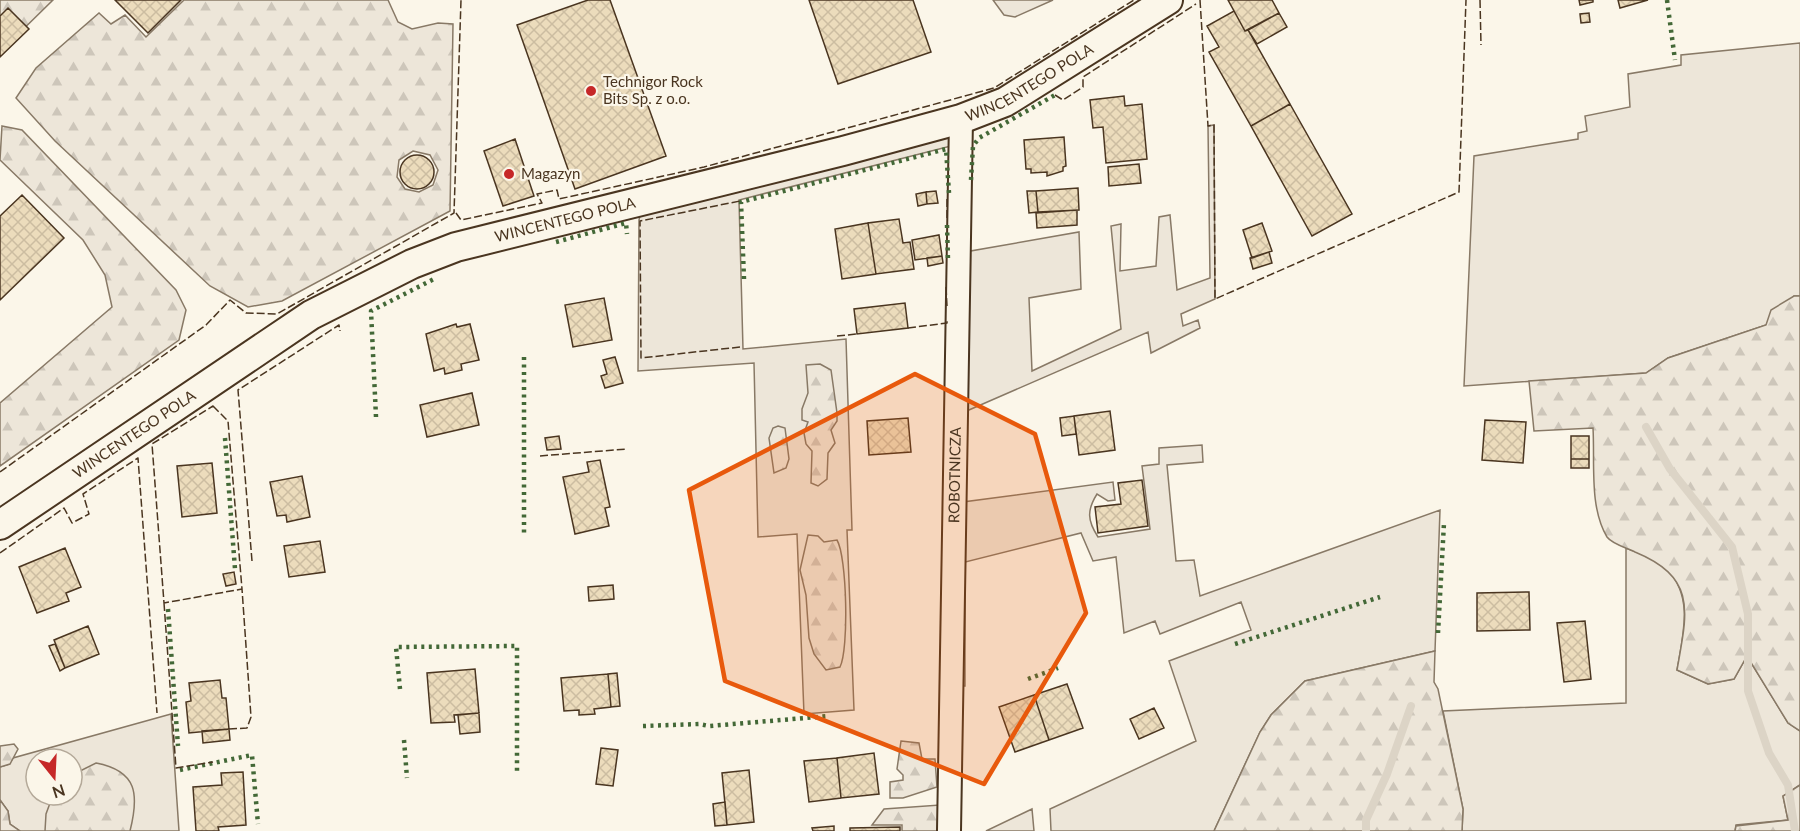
<svg xmlns="http://www.w3.org/2000/svg" width="1800" height="831" font-family="Lato,sans-serif">
<defs>
<pattern id="forest-firs" width="22" height="20" patternUnits="userSpaceOnUse" patternTransform="scale(1.5)"><rect width="22" height="20" fill="#ede6d9"/><path d="M5 1l3.5 6h-7zM16 11l3.5 6h-7z" fill="#cdc6ba"/></pattern>
<pattern id="building-cross-hatch" width="8" height="8" patternUnits="userSpaceOnUse" patternTransform="scale(1.5)"><rect width="8" height="8" fill="#ecdcbc"/><path d="M0 0l8 8M0 8l8-8" fill="none" stroke="#ccbda1"/></pattern>
</defs>
<rect width="100%" height="100%" fill="#fbf6e9"/>
<path fill="#ede6d9" stroke="#887966" stroke-width="1.5" fill-rule="evenodd" d="M993 0H1053L1015 17 1004 15Z
M1800 43V296H1794L1766 325 1668 358 1646 373 1464 386 1474 156 1578 139V133L1587 131 1585 116 1630 107 1628 74 1681 65V55Z
M1214 125 1215 299 1181 314 1183 326 1198 320 1200 328 1151 353 1148 332 962 413 965 252 1079 232 1081 289 1029 298 1032 371 1121 329 1111 226 1121 224 1120 271 1156 266 1159 217 1170 215 1177 290 1210 278 1208 126Z
M944 136 949 138 951 146 739 200 743 349 846 339 852 530H847L854 710 804 714 797 534 758 537 754 363 638 371 639 220 640 215Z
M1202 445 1203 462 1167 465 1176 561 1194 560 1200 596 1440 510 1435 651 1305 681 1271 715 1260 732 1214 831H1051L1050 809 1196 741 1169 661 1251 630 1241 602 1160 634 1155 621 1124 633 1116 557 1093 561 1081 533 965 562V686H961L963 502 1113 482 1115 500 1108 501 1097 494C1087 510 1087 520 1098 537L1150 529 1142 466 1159 464V448Z
M1626 548C1638 553 1658 559 1667 569 1694 597 1683 635 1677 670L1708 684 1734 679 1747 656 1788 723 1800 731V785L1783 796 1788 820 1736 825 1735 831H1462L1463 809 1443 711 1626 703Z
M171 714 179 831H20L10 824 8 811 0 800V767L9 764 13 758ZM36 759H72V795H36Z
M1032 809 1034 831H986Z"/>
<path fill="url(#forest-firs)" stroke="#887966" stroke-width="1.5" fill-rule="evenodd" d="M0 0H53L0 52Z
M184 0H388L398 22 412 29 438 23 453 24 450 211 282 301 248 307 210 286 55 141 16 98 36 68 99 13 111 24 125 15 146 37ZM413 151 430 155 438 170 433 185 419 192 405 189 397 177 399 160Z
M2 126 22 130 176 290 186 310 179 340 0 466V403L112 307 105 275 83 240 0 160Z
M1794 296H1800V731L1788 723 1747 656 1734 679 1708 684 1677 670C1687 613 1698 578 1635 552 1627 548 1612 544 1607 537 1589 507 1595 463 1593 428L1534 431 1529 381 1646 373 1668 358 1766 325 1771 310Z
M820 364 831 370 837 413V421L831 430 835 443 828 453 827 479 818 486 811 483 812 451 806 444 804 433 808 422 802 420V409L808 393 806 365Z
M778 426 785 428 789 459 786 468 774 473 769 438 773 428Z
M808 535 818 536 824 542 837 540C847 557 849 649 840 667L826 670 814 654 809 638 806 595 800 570Z
M1435 651 1434 682 1438 689 1463 809 1462 831H1214L1260 732 1271 715 1305 681Z
M901 741 919 743 922 759H935L937 787 903 798H890V782L903 780V775L897 769Z
M14 744 18 749 10 764 0 767V746Z
M96 763C138 771 139 795 130 831H45L46 814 53 795H72V775Z
M1800 785V831H1735L1736 826 1788 820 1783 796Z
M0 800 8 811 10 824 20 831H0Z
M940 805 939 831H902V825H872L884 809Z"/>
<g fill="none" stroke-linecap="round" stroke-linejoin="round">
<path stroke="#dcd4c6" stroke-width="8" d="M1646 427 1670 469 1732 547 1748 614V691L1769 753 1788 785 1795 831
M1366 831V820L1387 774 1411 706"/>
</g>
<path fill="url(#building-cross-hatch)" stroke="#4a3520" stroke-width="1.5" d="M115 0H181L148 33Z
M588 0H610L666 156 575 189 517 25Z
M809 0H913L931 52 838 84Z
M1228 0H1272L1279 13 1245 31Z
M1579 0H1593V2L1580 5Z
M1618 0H1648L1620 8Z
M8 8 29 29 0 57V16Z
M1234 11 1245 31 1248 30 1290 104 1251 126 1209 52 1219 47 1207 26Z
M1279 13 1287 27 1257 44 1248 30Z
M1589 13 1590 22 1581 23 1580 14Z
M1124 96 1125 106 1142 104 1147 159 1106 163 1103 127 1093 128 1090 100Z
M1290 104 1352 214 1312 236 1251 126Z
M1064 137 1066 166 1063 167V171L1047 176V172L1031 173V169H1026L1024 140Z
M515 139 534 196 503 206 484 151Z
M400 172a17 17 0 1 1 34 0a17 17 0 1 1-34 0Z
M1139 164 1141 183 1109 186 1108 167Z
M1078 188 1079 210 1038 212 1036 191Z
M936 191 938 203 927 204 926 192Z
M1027 191H1036L1038 212 1029 213Z
M926 192 927 204 918 206 916 194Z
M22 195 64 238 0 300V216Z
M1077 210V225L1037 228 1036 213Z
M899 219 903 243 910 242 914 269 876 274 868 223Z
M868 223 876 274 842 279 835 229Z
M1262 223 1272 251 1252 258 1243 230Z
M939 235 942 256 915 260 912 240Z
M1269 252 1272 263 1253 269 1250 258Z
M942 256 943 263 928 266 927 258Z
M604 298 612 340 573 347 565 305Z
M905 303 908 328 857 334 854 309Z
M456 324 457 327 470 324 479 360 461 364 462 370 445 374 444 368 434 371 426 334Z
M615 357 623 383 605 388 601 376 607 374 603 360Z
M472 393 479 425 427 437 420 405Z
M1110 411 1115 450 1079 455 1074 416Z
M1074 416 1076 434 1062 436 1060 418Z
M908 418 911 452 869 455 867 421Z
M1485 420 1526 422 1523 463 1482 460Z
M559 436 561 449 547 450 545 438Z
M1571 436H1589V459H1571Z
M1571 459H1589V468H1571Z
M600 460 610 507 605 508 609 526 575 534 563 477 589 472 587 462Z
M212 463 217 513 182 517 177 466Z
M302 476 310 517 287 522 286 515 277 516 270 482Z
M1142 480 1148 526 1098 533 1095 507 1121 504 1118 483Z
M320 541 325 572 289 577 284 546Z
M65 548 81 587 66 593 69 601 37 613 19 567Z
M234 572 236 584 226 586 223 574Z
M613 585 614 599 589 601 588 587Z
M1529 592 1530 630 1477 631V593Z
M1585 621 1591 679 1564 682 1557 623Z
M88 626 99 654 65 668 54 640Z
M55 644 65 668 60 671 49 646Z
M475 669 479 713 454 715 455 722 431 723 427 673Z
M617 673 620 706 611 707 608 674Z
M608 674 611 707 594 709 595 714 579 715V710L564 711 561 678Z
M220 680 222 698H226L229 729 189 733 186 702 191 701 189 683Z
M1067 684 1083 728 1049 740 1034 695Z
M1034 695 1049 740 1015 752 999 707Z
M1154 708 1164 728 1139 739 1130 719Z
M479 713 480 732 460 734 458 715Z
M229 729 230 740 203 743 202 731Z
M601 748 618 750 613 786 596 784Z
M874 753 879 794 841 798 837 758Z
M837 758 841 798 809 802 804 761Z
M749 770 754 822 727 825 722 773Z
M243 772 246 825 218 827 219 831H196L193 787 222 785 221 773Z
M725 802 727 825 715 826 713 804Z
M834 826V831H813L812 828Z
M900 827V831H850V828Z"/>
<g fill="none" stroke-linecap="round" stroke-linejoin="round">
<g stroke="#4a3520" stroke-width="26">
<g id="minor">
<path id="s1" d="M949 831 961 119"/>
</g>
</g>
<g stroke="#4a3520" stroke-width="32">
<g id="tertiary">
<path id="s2" d="M0 525 311 315 412 264 456 247 843 151 961 119 1005 102 1168 0"/>
</g>
</g>
<use href="#minor" stroke="#fbf6e9" stroke-width="22"/>
<use href="#tertiary" stroke="#fbf6e9" stroke-width="28"/>
<path stroke="#436837" stroke-width="4.5" stroke-dasharray="3 4.5" stroke-linecap="butt" d="M1667 0 1675 60
M971 180 973 146 979 138 1055 95
M947 225 948 260
M556 242 626 223 627 234
M744 279 741 202 946 149 949 193
M524 357V536
M376 417 371 311 434 279
M225 438 235 569
M168 609 178 746
M1438 633 1444 523
M1235 644 1380 597
M1028 679 1058 668
M400 689 396 647 517 646V775
M643 726 699 724 709 726 829 716
M404 740 407 778
M180 770 252 755 258 824"/>
<path stroke="#4a3520" stroke-width="1.5" stroke-dasharray="8 3" stroke-linecap="butt" d="M1200 0 1208 126 1214 125 1215 299 1459 192 1466 0
M1480 0 1481 45
M1055 95 1063 100 1083 87V77L1196 4
M947 199V221
M456 213 461 220 542 203 537 194 557 190 559 199 704 167 994 88 1134 0
M946 287 947 306
M908 328 947 323V321
M837 336 857 334
M740 347 641 358 640 221 740 201
M213 406 228 421 242 589 164 603 152 444Z
M540 456 627 449
M0 472 206 325 230 300 246 313 277 314 454 213 461 0
M0 553 64 508 72 523 89 514 83 494 138 458 157 713
M252 561 238 390 339 325 340 331
M164 603 176 768 213 762
M229 729 247 728 251 717 242 589"/>
</g>
<path fill="#e8590c" fill-opacity="0.2" stroke="#e8590c" stroke-width="4.5" stroke-linejoin="round" d="M915 374 1035 434 1086 613 984 784 725 681 689 490Z"/>
<g fill="#c62828" stroke="#fbf6e9" stroke-width="2">
<circle cx="591" cy="91" r="6"/>
<circle cx="509" cy="174" r="6"/>
</g>
<g text-anchor="middle" stroke-width="4.5" stroke-linejoin="round" paint-order="stroke">
<g font-size="15" fill="#4a3520" stroke="#fbf6e9" text-anchor="start">
<text x="603" y="87">Technigor Rock<tspan x="603" dy="17">Bits Sp. z o.o.</tspan></text>
<text x="521" y="179">Magazyn</text>
</g>
<g font-size="15" fill="#4a3520" stroke="#fbf6e9">
<text dy="5" stroke="none"><textPath href="#s2" startOffset="1134">WINCENTEGO POLA</textPath></text>
<text dy="5" stroke="none"><textPath href="#s2" startOffset="648">WINCENTEGO POLA</textPath></text>
<text dy="5" stroke="none"><textPath href="#s2" startOffset="162">WINCENTEGO POLA</textPath></text>
<text dy="5" stroke="none"><textPath href="#s1" startOffset="356">ROBOTNICZA</textPath></text>
</g>
</g>
<g transform="translate(54 777) rotate(162)"><circle r="28" fill="#fbf6e9" stroke="#b4a999" stroke-width="1.5"/>
<path d="M0-4.5L10 22L0 15L-10 22Z" fill="#c62828"/>
<text y="-9" font-size="16" font-weight="bold" text-anchor="middle" fill="#4a3520">N</text>
</g>
</svg>
